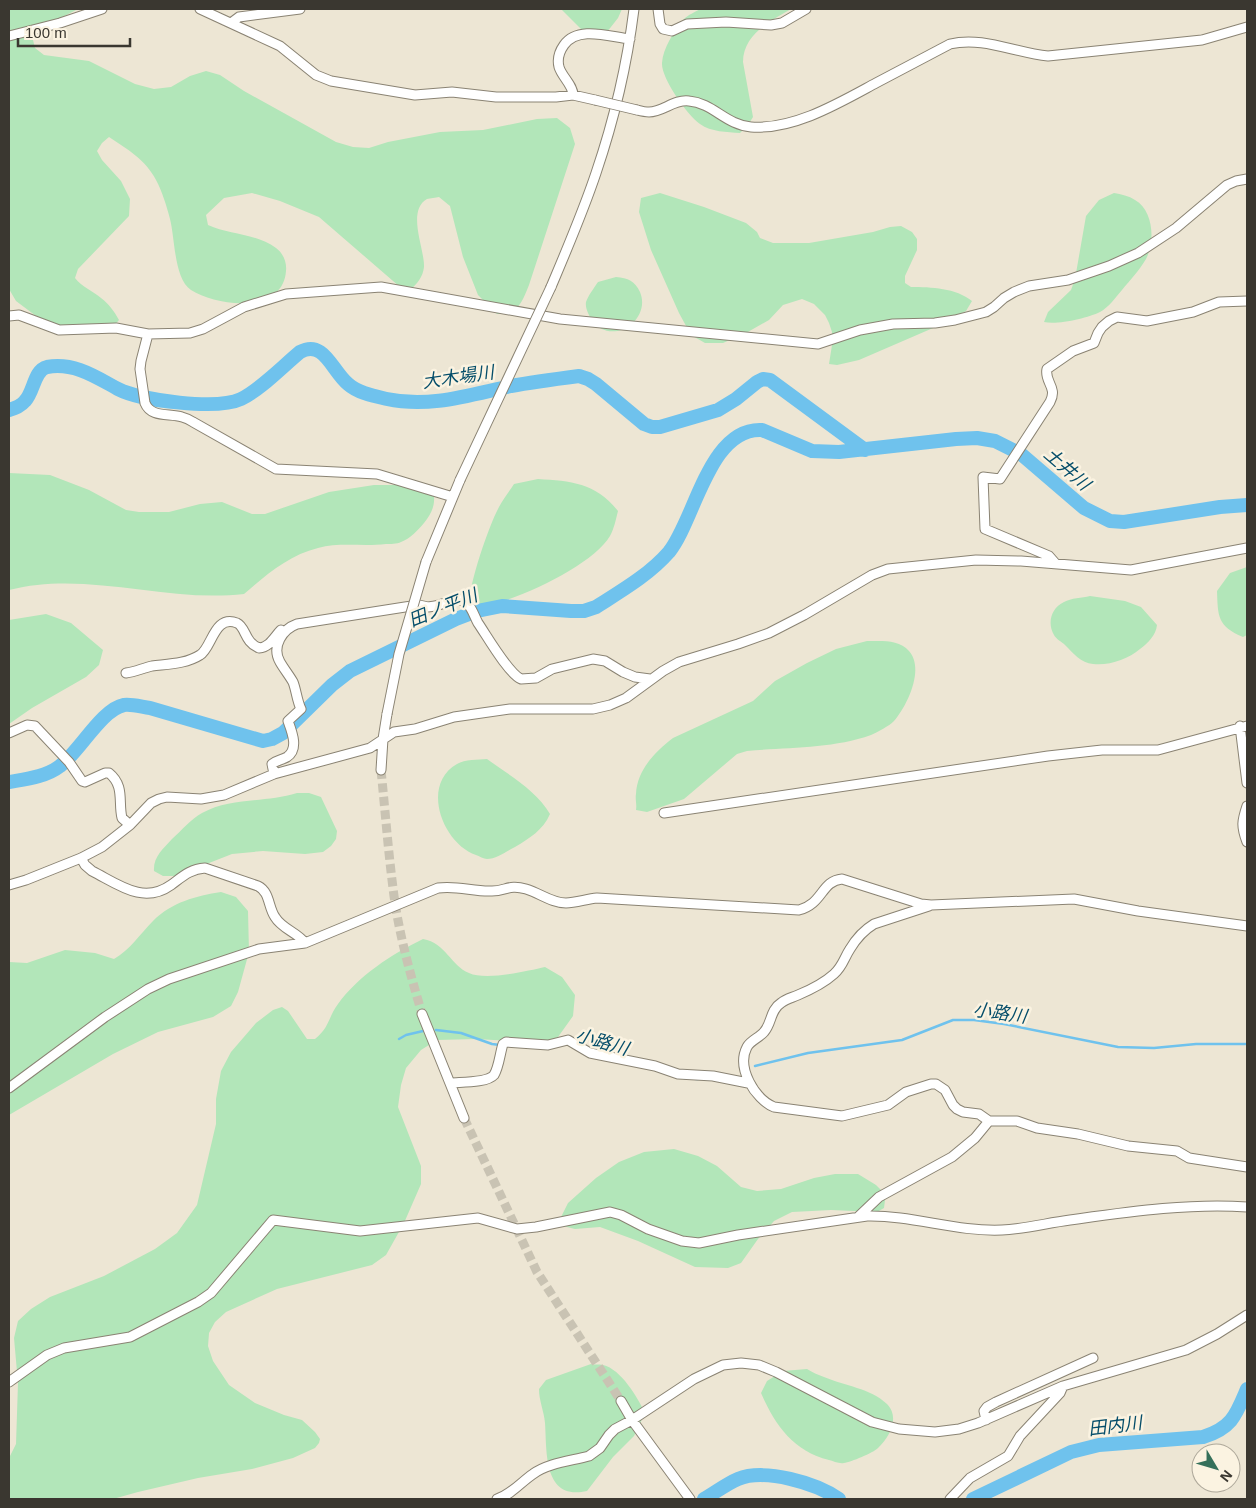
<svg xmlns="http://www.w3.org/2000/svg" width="1256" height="1508" font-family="Arial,'Noto Sans JP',sans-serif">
<rect width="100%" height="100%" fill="#ede6d4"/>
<path fill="#b2e6b9" d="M9 9H78L43 27 33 40 35 48 44 55 89 61 135 84 154 89 171 87 190 76 206 71 220 75 244 91 336 142 353 147 369 148 388 142 440 132 483 130 537 119 557 118 570 128 575 144 529 285C522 302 519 314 497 314L478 295 463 257 450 206 439 197C436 198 430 198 427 199 406 211 425 250 424 267 423 277 417 284 410 290L400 287 319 217 280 201 252 193 224 198 206 215 208 225C229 235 256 233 276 248 283 253 287 262 286 271 283 314 218 307 191 290 174 279 175 238 170 219 167 207 162 191 156 180 146 160 127 149 109 137L102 143 97 151 102 160 121 181 130 199 129 216 78 269 75 278C82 287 93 291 101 298 109 304 114 311 119 320L112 328 92 332 48 325 16 301 9 289Z
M561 9H622L618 18 607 32 586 34Z
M700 9H791C770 21 743 35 743 62L753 117 748 125 740 133C727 132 711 132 700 124 687 115 661 78 662 63 663 48 674 31 684 19 688 15 695 12 700 9Z
M660 193 704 207 746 223 757 232 760 238 773 243H809L873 232 890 227 901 226 912 232 917 239V250L905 276V283L911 287C931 287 956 288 972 301L966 311 940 325 859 360 837 365 829 364 832 345V332L829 323 825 315 814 304 802 299 783 305 769 320 746 333 723 343H705L691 335 679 313 651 250 639 212 641 198Z
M1114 193C1121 194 1129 196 1135 200 1154 211 1155 242 1146 259 1139 271 1130 280 1122 290 1116 297 1108 308 1100 312 1088 318 1058 325 1044 322L1048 312 1071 290 1075 279 1086 216 1099 200Z
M616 277C628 278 635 281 640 292 652 321 610 347 592 320 589 316 585 308 586 302 588 296 594 288 598 282Z
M9 473 50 475 89 490 126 510 139 512H169L200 504 222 502 252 514H265L329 492 374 485H418L434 495C435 507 431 514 424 523 418 530 410 539 401 542 397 544 390 544 386 544 363 547 340 542 318 548 289 555 266 575 244 594 165 603 87 570 9 590Z
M538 479C571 481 596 483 618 511 616 519 614 529 610 536 592 567 504 608 469 608 467 589 489 525 499 507 503 499 509 492 514 484Z
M1247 567V635L1243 637C1217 626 1218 616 1217 591L1230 573Z
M1090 596 1125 601 1141 607 1157 625C1156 635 1148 643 1140 649 1128 659 1109 666 1093 664 1081 663 1073 653 1065 645 1062 642 1056 639 1054 635 1047 623 1051 608 1064 602 1071 598 1082 598 1090 596Z
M46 614 71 623 103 650 99 665 86 677 32 708 9 724V620Z
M867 641C881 641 899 639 909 651 925 669 907 706 894 721 889 726 878 732 871 735 832 749 788 747 747 751L737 754 684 799 647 812 636 810C637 804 635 799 636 794 637 770 655 752 673 738L753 701 775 681 807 663 836 649Z
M487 759C509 775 536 790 550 814 543 830 530 838 515 847 507 851 496 859 487 859 484 859 479 856 476 855 443 844 420 785 457 764 465 759 478 760 487 759Z
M297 793H309L321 797 337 831 336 839 331 846 323 852 305 854 263 851 232 854 176 876H163L154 871C153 857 163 849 172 839 181 831 191 819 202 813 231 797 266 803 297 793Z
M221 892 236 897 248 911 249 952 238 992 231 1006 213 1017 158 1032 113 1054 9 1115V962L27 963 65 950 95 953 114 959C130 950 140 934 153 921 172 902 196 896 221 892Z
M423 939C446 943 451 966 469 973 486 981 527 971 545 967L562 977 575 995 573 1016 558 1037 543 1043 477 1039 437 1040 421 1050 406 1068 401 1085 398 1107 421 1166V1184L404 1223 386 1255 372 1265 277 1289 226 1312 215 1322 209 1333 208 1346 213 1361 229 1385 255 1403 284 1415 302 1420 315 1432 320 1439 319 1443 315 1448 293 1458 252 1469 198 1478 138 1492 113 1499H9V1458L16 1444 18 1383 14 1338 18 1321 31 1309 50 1297 104 1276 155 1249 177 1233 197 1205 216 1124V1099L221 1071 231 1052 256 1023 273 1010 282 1007 288 1011 307 1039H315C330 1027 328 1017 338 1004 358 976 392 954 423 939Z
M674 1149 698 1156 717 1166 741 1187 757 1191 781 1189 814 1178 835 1174H858L876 1185 884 1193 885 1200 884 1208 877 1212 831 1210 792 1212 774 1221 758 1239 741 1263 728 1268 695 1267 638 1241 600 1227 575 1229 563 1226 561 1217 568 1203 596 1178 619 1162 644 1152Z
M591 1364C594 1365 599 1364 603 1365 621 1369 638 1398 645 1413L634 1436 613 1457 587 1491C543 1501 547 1452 545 1423 544 1411 539 1401 539 1389L546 1380Z
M807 1369C812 1372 818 1375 824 1377 845 1386 870 1388 887 1404 900 1417 890 1437 878 1448 873 1453 851 1462 844 1463 839 1464 833 1461 829 1460 793 1451 775 1425 761 1393L767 1381 783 1371Z"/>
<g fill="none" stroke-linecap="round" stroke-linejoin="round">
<path stroke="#6fc2ed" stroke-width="2.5" d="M436 1030 461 1033 492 1044 500 1045
M399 1039 406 1035 423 1031
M755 1066 808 1053 902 1040 953 1020H974L1004 1024 1118 1047 1154 1048 1196 1044H1247
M684 1078 698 1079"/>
<path stroke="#6fc2ed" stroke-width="14" d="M9 410C15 408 21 406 25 401 34 392 34 370 47 367 74 362 96 377 118 389 141 401 218 410 241 399 260 390 283 366 300 352 324 339 332 371 348 384 358 393 374 396 387 399 430 408 469 395 511 386 533 382 556 379 579 376L588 379 596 384 644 424 652 427H660L718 410 736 399 757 382 763 379 770 380 865 450
M9 782C26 779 46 777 60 766 79 752 102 709 124 705 132 704 142 707 150 708L263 741 272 739 283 733 332 685 350 671 456 619 477 611 502 606 571 611H584L596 607C621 591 649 575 669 552 695 520 709 427 762 430L812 451 839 452 956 439 977 438 995 441 1021 454 1084 508 1110 521 1124 522 1220 507 1247 505
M704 1499C715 1493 726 1484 738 1479 765 1468 816 1483 839 1499
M973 1499 1071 1452 1099 1445 1203 1437C1232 1428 1236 1415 1247 1389"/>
<path stroke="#c9c3b3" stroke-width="9" stroke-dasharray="9 4.5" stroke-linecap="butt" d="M381 770C385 809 388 849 393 888 398 931 410 973 422 1014
M464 1118 537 1272 621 1401"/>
<g stroke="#8a8373" stroke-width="11">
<path id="minor" d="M200 9 280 46 316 75 331 81 415 95 452 92 496 97H556L573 95 595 100
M658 9 660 24 663 29 672 31 687 24 726 22 771 25 782 23 806 9
M231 23 239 17 300 9
M9 36 60 23 102 9
M573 95C573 85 562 77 559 67 557 59 559 52 564 45 578 25 610 37 630 39
M637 110C641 111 645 112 649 112 663 112 674 99 689 101 713 103 726 125 751 127 794 130 839 103 876 83 901 70 925 57 950 44 983 36 1015 53 1048 56L1202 40 1247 27
M551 287C567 249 583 212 596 173 614 120 627 65 634 9
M9 316 19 315 59 330 116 328 148 334 190 333 203 329 244 307 286 294 381 287 560 319 818 344 860 330 893 324 935 323 955 320 986 312 994 307 1004 298 1014 292 1029 286 1068 280 1109 266 1138 253 1176 228 1227 185 1236 181 1247 179
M148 334 141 361 140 369 145 403C151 418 169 413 182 417 186 418 190 420 193 422L276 469 377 474 453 497
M426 562 460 480
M1056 564 1049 556 985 529 983 477 1000 479 1050 402C1058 387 1044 382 1047 369L1073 351 1094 343 1098 333 1102 327 1109 321 1117 317 1147 321 1193 312 1219 302 1247 301
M126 673C135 672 143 668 152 666 168 664 186 664 200 655 212 648 214 614 237 623 246 627 244 642 259 648 270 647 274 637 281 630
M1240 726 1247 783
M9 733 27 725 35 726 69 762 82 781 85 782 105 773H109C125 786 118 802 122 818L130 825
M381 770 383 739 387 714
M274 774 272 764C277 760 282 760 287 757 299 749 292 732 288 721L301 709C297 701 296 689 293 682 289 675 284 669 280 662 271 646 283 629 297 624L405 607 419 605 428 607 435 606 459 599C472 604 472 612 478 623 487 636 508 673 521 679L536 678 552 669 593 659 605 661 623 672 635 677 650 679
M1247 806C1242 821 1241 826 1247 842
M664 813 1048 756 1102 750H1158L1247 726
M81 858 85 865 92 871C118 884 143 905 171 885 182 877 190 869 205 868L258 886C270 892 268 907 275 917 282 929 297 932 305 943
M9 885 26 880 81 858 102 847 130 825 151 803 159 799 167 797 201 799 224 795 274 774 370 748 394 732 415 729 454 717 510 709H593L610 705 626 698 663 671 679 662 738 644 769 633 804 615 872 575 888 569 976 560 1021 561 1131 570 1247 548
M929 906 874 924C864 930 856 939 850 949 844 958 843 966 834 974 824 983 810 990 798 995 791 998 786 999 781 1003 770 1010 772 1023 764 1032 759 1038 751 1040 747 1047 736 1068 755 1099 774 1107L842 1116 888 1105 906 1092 931 1084H936L945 1090 953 1105 957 1109 963 1112 979 1114 989 1121H1017L1037 1128 1078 1134 1128 1146 1177 1151 1189 1158 1247 1167
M422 1014 464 1118
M451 1083C461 1082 487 1083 494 1075 499 1067 500 1053 503 1044L506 1042 548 1045 568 1040 590 1053 655 1066 678 1074 713 1076 748 1083
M9 1088 105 1017 148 989 169 979 259 949 305 943 438 888C457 885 474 892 492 891 506 891 509 884 526 889 540 893 551 903 566 903 575 903 587 899 597 898L799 910C823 904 821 881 842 879L921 904 931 905 1074 899 1138 911 1247 926
M858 1217 879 1197 952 1157 975 1138 989 1121
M9 1382 47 1355 64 1348 130 1337 198 1302 211 1293 273 1220 360 1231 478 1218 517 1229 536 1227 610 1212 621 1215 648 1229 682 1241 699 1243 738 1235 867 1216C913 1215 956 1232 1002 1230 1025 1229 1047 1223 1070 1220 1128 1212 1188 1203 1247 1207
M621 1401 632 1420 690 1499
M986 1420 984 1411 987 1407 996 1402 1093 1358
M497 1499C512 1494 520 1483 533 1474 548 1463 571 1461 589 1456L600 1448 609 1435 615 1429 632 1420 694 1379 723 1365 741 1363 759 1365 776 1372 872 1422 899 1429 935 1432 959 1429 978 1423 1063 1386 1186 1350 1217 1334 1247 1315
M950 1499 970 1478 1008 1456 1020 1436 1060 1393 1063 1386"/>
</g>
<use href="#minor" stroke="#fff" stroke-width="9"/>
<g stroke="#8a8373" stroke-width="11" stroke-linecap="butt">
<path id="minor-bridge" d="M595 100 637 110
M460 480 551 287
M387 714 399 654 426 562"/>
</g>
<use href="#minor-bridge" stroke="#fff" stroke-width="9"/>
</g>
<g text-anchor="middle" stroke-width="5" stroke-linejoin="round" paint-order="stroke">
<g font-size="18" font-style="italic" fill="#064e6a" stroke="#fbf3e1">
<text transform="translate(458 377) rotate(-8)" y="6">大木場川</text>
<text transform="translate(1067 469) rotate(41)" y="6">土井川</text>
<text transform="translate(443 608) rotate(-22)" y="6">田ノ平川</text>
<text transform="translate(1000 1013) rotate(8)" y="6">小路川</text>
<text transform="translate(602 1042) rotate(16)" y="6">小路川</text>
<text transform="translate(1115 1426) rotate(-7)" y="6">田内川</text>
</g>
</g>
<rect width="1256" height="1508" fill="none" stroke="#3a3730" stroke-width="20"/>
<g transform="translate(1216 1468) rotate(128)"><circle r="24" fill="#fbf3e1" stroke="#aea89a"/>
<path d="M0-4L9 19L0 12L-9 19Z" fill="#35705a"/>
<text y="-8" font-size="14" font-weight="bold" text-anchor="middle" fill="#3a3730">N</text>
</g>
<path d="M18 38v8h112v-8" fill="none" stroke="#3a3730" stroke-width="2.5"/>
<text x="25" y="38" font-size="15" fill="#3a3730" stroke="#fbf3e1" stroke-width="4" paint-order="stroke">100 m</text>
</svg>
